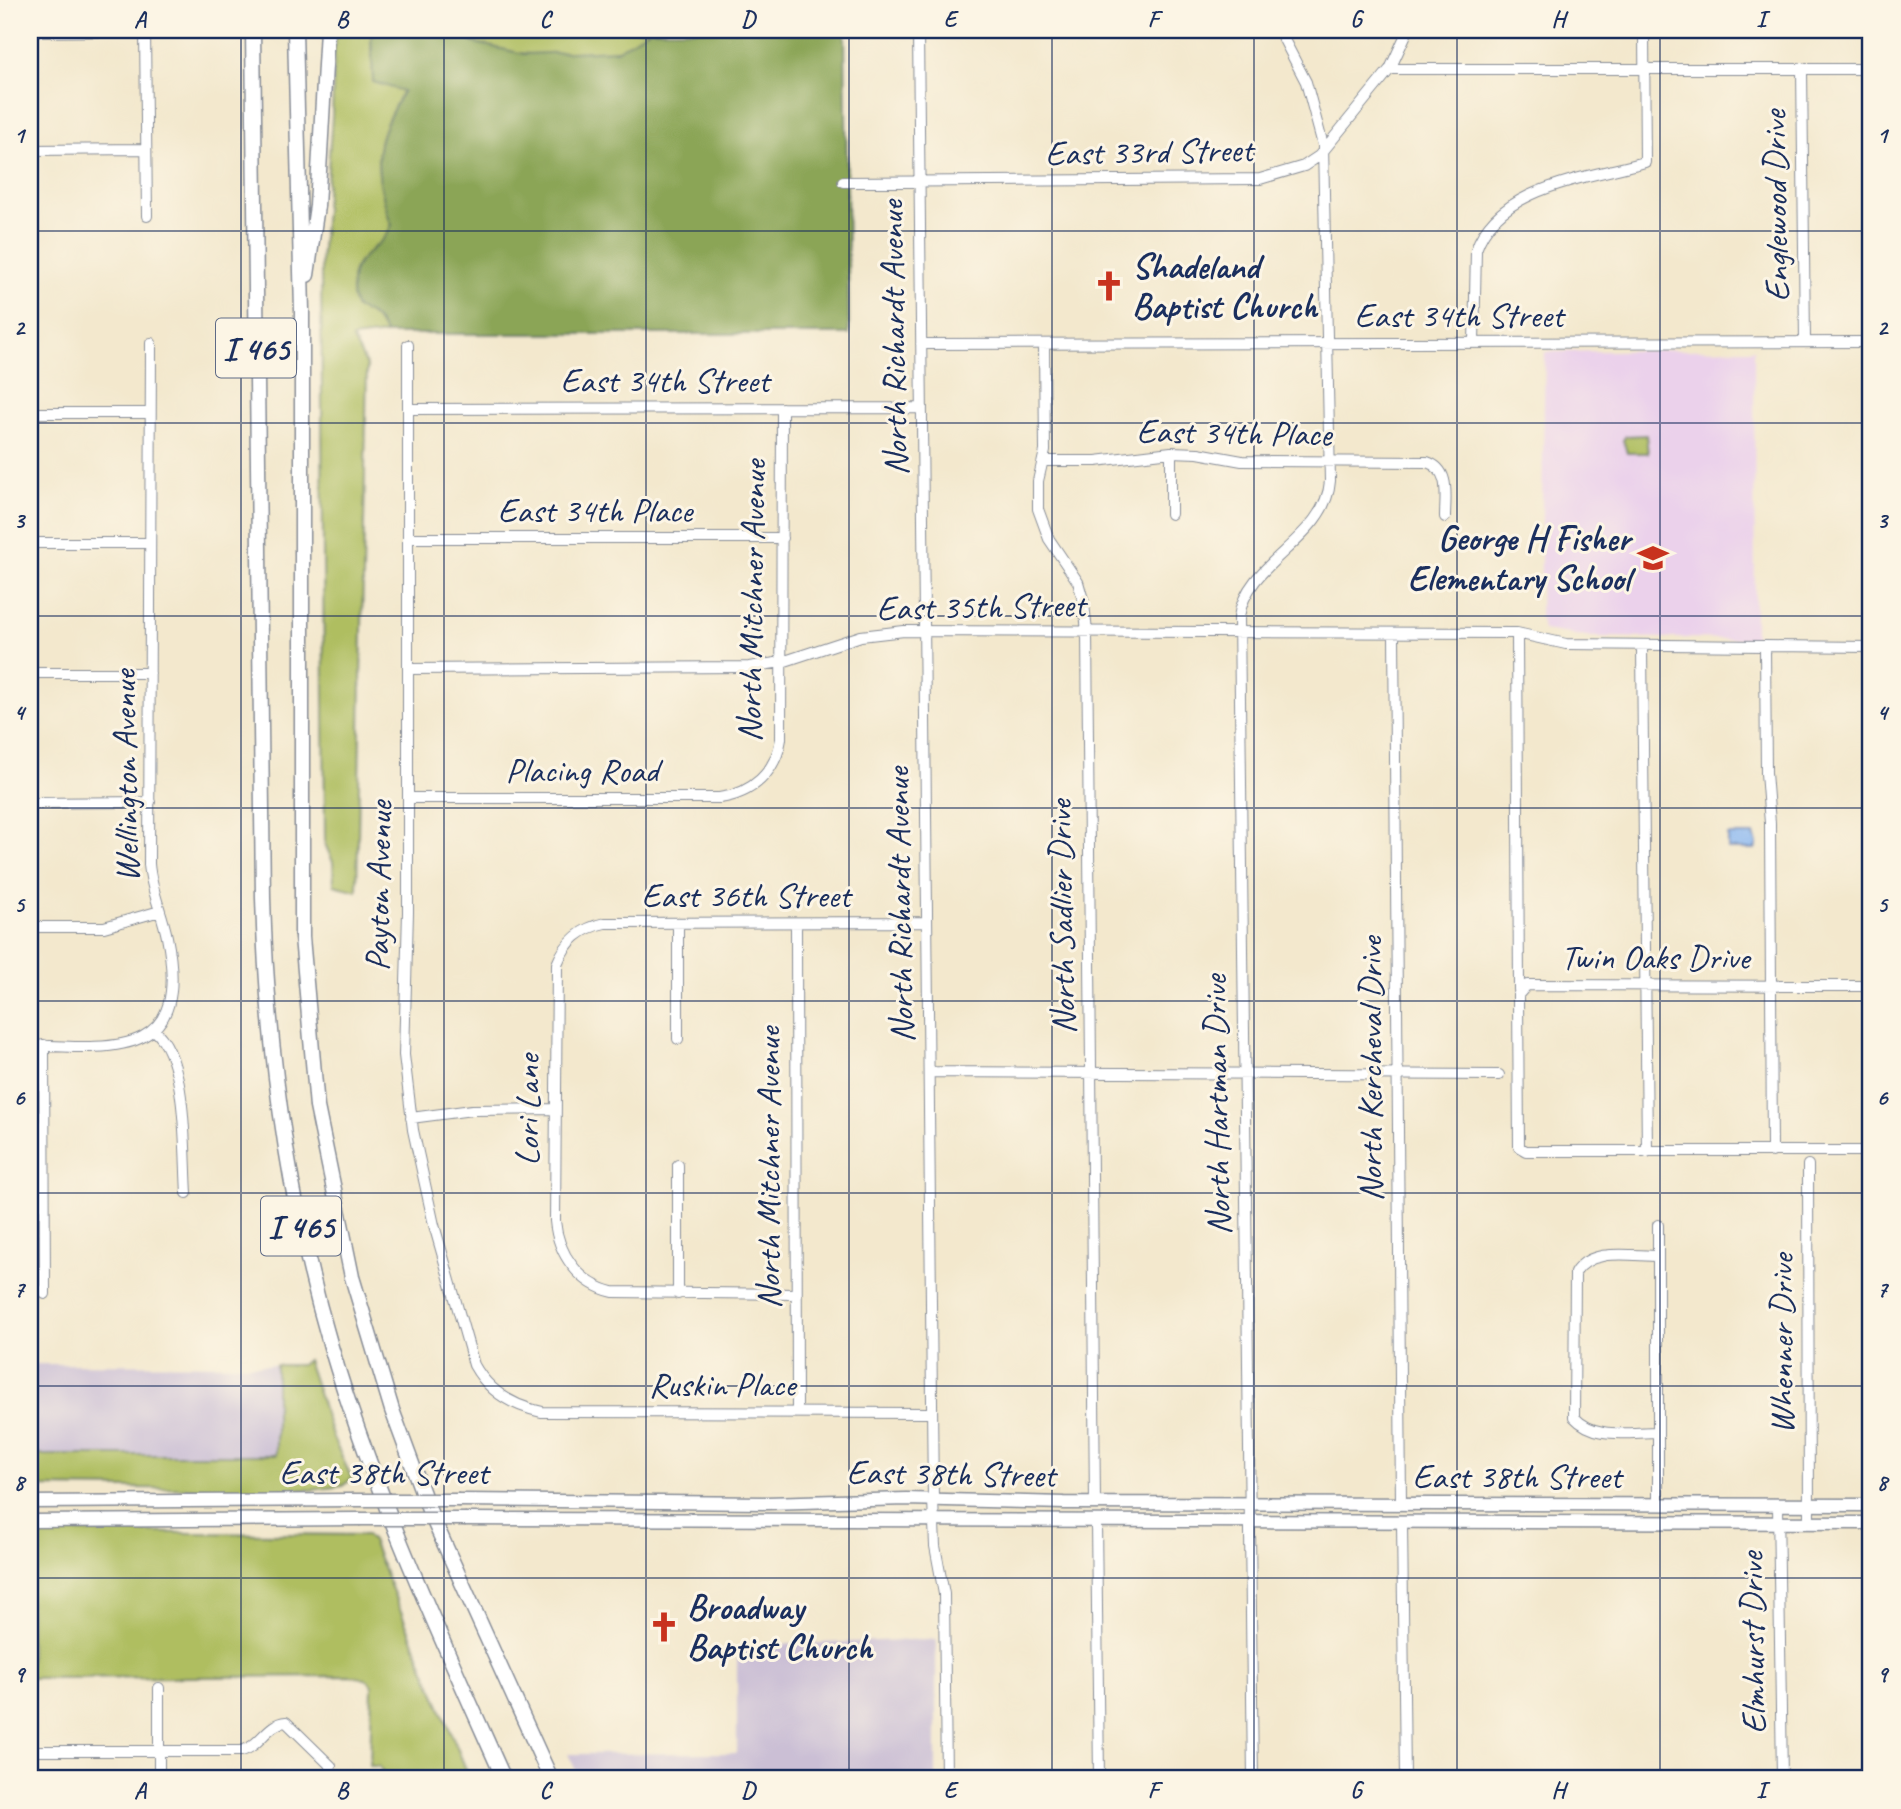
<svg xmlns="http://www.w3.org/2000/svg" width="1901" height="1809" font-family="Caveat,sans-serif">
<rect width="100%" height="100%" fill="#fcf5e5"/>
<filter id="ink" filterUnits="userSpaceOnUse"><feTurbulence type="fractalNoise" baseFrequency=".0143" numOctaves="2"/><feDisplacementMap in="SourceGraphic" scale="14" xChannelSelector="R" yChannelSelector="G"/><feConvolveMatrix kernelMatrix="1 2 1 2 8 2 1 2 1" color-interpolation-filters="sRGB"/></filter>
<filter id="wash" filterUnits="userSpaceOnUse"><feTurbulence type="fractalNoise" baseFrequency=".00686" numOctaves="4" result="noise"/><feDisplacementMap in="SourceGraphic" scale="28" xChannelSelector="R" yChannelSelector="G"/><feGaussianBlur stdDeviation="1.57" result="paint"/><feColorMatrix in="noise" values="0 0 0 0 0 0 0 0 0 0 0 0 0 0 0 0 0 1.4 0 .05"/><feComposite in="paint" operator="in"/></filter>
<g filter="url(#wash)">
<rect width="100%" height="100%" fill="#f3e8cd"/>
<path fill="#ebd1eb" d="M1754 349 1755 639 1589 637 1543 630 1540 618 1545 352Z"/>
<path fill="#cbbfd5" d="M30 1364 276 1365V1455H37V1474H30Z
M936 1639V1779H580L568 1754 737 1753V1646Z"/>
<path fill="#afbe61" stroke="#657660" stroke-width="2" d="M335 30H371V52L403 91C380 132 371 152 384 199 387 209 387 216 392 225 382 250 353 254 352 282 352 293 351 298 356 308 374 314 377 320 386 334L352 338 367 366 357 891 334 885 333 862 325 844 321 262 332 116Z
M454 30H649C639 38 629 47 617 50 576 60 486 58 454 30Z
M1646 435 1648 453H1627L1623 440 1626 436Z
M307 1360 333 1438 352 1479 342 1486 313 1490 30 1487V1474L37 1473V1455H276V1365H301Z
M30 1531 366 1535 372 1541 470 1779H387L379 1766H370L372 1686 368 1680 356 1676 30 1678Z"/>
<path fill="#8ba557" stroke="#536a5a" stroke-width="2" d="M371 30H454L471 42 524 54 618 50 649 30H845L849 334H386C377 320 374 314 356 308 351 298 352 293 352 282 353 254 382 250 392 225 387 216 387 209 384 200 371 152 380 133 403 91L373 82Z"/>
<path fill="#87b6f2" stroke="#5172a8" stroke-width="2" d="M1728 835H1754L1757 844 1755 849H1728Z"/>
</g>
<g filter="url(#ink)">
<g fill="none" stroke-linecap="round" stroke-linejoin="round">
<g stroke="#878c96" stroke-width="12">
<path id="minor" d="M145 30 147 216
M918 30 933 1500 935 1546 944 1594 946 1779
M30 32 145 31
M1802 68 1805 342
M1390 69 1408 30
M30 150 146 149
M843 182 1260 179 1304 166 1319 156 1390 69H1871
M1474 343 1476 250C1497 186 1589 178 1645 162L1644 30
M921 344 1871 342
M1044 344 1045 451 1038 481V509L1049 539 1078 582 1084 603 1087 632 1095 1504
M408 345V912L404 1055 413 1130 434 1225 474 1365C489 1392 513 1406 542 1412L932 1413
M408 409 922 408
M30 413H150
M1044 461H1096L1171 452 1198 453 1242 461 1427 462C1451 470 1445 496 1445 517
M1171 514V452
M408 538H782
M30 543H150
M1394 633 1401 1504
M1517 633 1519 990
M1642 647 1647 1152
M1765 647 1766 773 1770 823 1772 1152
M408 669 749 667 782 662 861 636 904 631 1517 633 1566 644 1871 647
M30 673H150
M408 798H719C752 794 776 772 781 739L782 408
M30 803 150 802
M678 923V1039
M796 923 797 1412
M30 927H104L160 911
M1871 986 1527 985 1518 995 1519 1147 1526 1151H1871
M154 1030C188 1057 184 1151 187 1193
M30 1045C120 1050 191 1056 167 937 162 912 151 890 149 864L151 343
M44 1045 45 1294
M929 1072 1499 1075
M411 1118 472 1110 555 1109
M1808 1165 1809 1523
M678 1294V1165
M796 1294 613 1292C579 1284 558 1254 555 1221L557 964C566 941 581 928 605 923L927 922
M1658 1432C1628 1432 1595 1440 1574 1417L1575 1273C1591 1247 1630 1256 1658 1256
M1658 1505V1225
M1778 1505 1782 1779
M1096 1521 1099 1779
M1402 1522 1405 1779
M159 1688V1779
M30 1751H241C260 1747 267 1723 286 1722L331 1766
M1253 1779 1239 617C1246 561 1326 539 1330 481L1323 145 1306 82 1279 30"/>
</g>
<g stroke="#878c96" stroke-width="15">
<path id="major" d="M459 1500 767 1503 906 1499 1064 1503 1871 1505
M30 1502 352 1500
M466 1519 1871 1523
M30 1521 359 1519"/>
</g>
<g stroke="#878c96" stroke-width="17">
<path id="highway" d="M253 30 263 898C267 1050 288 1201 331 1347 375 1496 441 1638 504 1779
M295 30 302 311V937L317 1107 352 1277 392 1410 429 1510 551 1779
M307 275 317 206 327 30"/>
</g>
<use href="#minor" stroke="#fff" stroke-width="10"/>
<use href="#major" stroke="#fff" stroke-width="12"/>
<use href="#highway" stroke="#fff" stroke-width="14"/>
<g stroke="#878c96" stroke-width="15" stroke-linecap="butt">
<path id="major-bridge" d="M352 1500H459
M359 1519H466"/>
</g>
<use href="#major-bridge" stroke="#fff" stroke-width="12"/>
</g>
</g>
<path fill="none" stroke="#1b2f5e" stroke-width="2" stroke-opacity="0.55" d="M241 30V1779M444 30V1779M646 30V1779M849 30V1779M1052 30V1779M1254 30V1779M1457 30V1779M1660 30V1779M30 231H1871M30 423H1871M30 616H1871M30 808H1871M30 1001H1871M30 1193H1871M30 1386H1871M30 1578H1871"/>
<defs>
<g id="church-bare" transform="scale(2.415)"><path d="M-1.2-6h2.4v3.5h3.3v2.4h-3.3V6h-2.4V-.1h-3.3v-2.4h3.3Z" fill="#c8321e" stroke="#fcf5e5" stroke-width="2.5" paint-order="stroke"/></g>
<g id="school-bare" transform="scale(2.415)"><path d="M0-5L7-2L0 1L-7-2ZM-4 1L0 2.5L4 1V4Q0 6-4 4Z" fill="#c8321e" stroke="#fcf5e5" stroke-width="2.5" paint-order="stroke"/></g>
</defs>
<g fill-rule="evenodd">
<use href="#church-bare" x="1109" y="286"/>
<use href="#school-bare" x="1653" y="558"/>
<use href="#church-bare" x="664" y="1627"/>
</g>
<g text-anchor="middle" stroke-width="6" stroke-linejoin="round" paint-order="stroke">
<g fill="#fcf5e5" stroke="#5e6a86" stroke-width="2">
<rect x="216" y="318.5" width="80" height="59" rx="5"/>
<rect x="261" y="1196.5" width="80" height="59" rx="5"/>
</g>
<g font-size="33" font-weight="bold" fill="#1b2f5e">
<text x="256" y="360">I 465</text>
<text x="301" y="1238">I 465</text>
</g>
<g font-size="35" fill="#1b2f5e" stroke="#fcf5e5">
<text transform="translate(1149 151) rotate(-1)" y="12">East 33rd Street</text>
<text transform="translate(1775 206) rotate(-91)" y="12">Englewood Drive</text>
<text x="1459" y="327">East 34th Street</text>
<text transform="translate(893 338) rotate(-91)" y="12">North Richardt Avenue</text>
<text x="665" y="392">East 34th Street</text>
<text transform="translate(1234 432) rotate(1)" y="12">East 34th Place</text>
<text x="595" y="522">East 34th Place</text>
<text transform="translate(751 601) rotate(-89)" y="12">North Mitchner Avenue</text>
<text transform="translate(981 606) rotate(-1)" y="12">East 35th Street</text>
<text x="582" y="782">Placing Road</text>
<text transform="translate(125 776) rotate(-91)" y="12">Wellington Avenue</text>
<text transform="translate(378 886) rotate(-89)" y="12">Payton Avenue</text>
<text x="746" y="907">East 36th Street</text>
<text transform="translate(899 905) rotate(-91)" y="12">North Richardt Avenue</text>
<text transform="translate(1061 917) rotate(-91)" y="12">North Sadlier Drive</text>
<text x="1655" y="969">Twin Oaks Drive</text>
<text transform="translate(1370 1069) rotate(-90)" y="12">North Kercheval Drive</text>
<text transform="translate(1216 1105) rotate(-91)" y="12">North Hartman Drive</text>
<text transform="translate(527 1110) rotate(-90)" y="12">Lori Lane</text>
<text transform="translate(768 1168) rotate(-90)" y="12">North Mitchner Avenue</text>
<text transform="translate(1781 1344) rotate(-90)" y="12">Whenner Drive</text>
<text x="722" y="1396">Ruskin Place</text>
<text x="384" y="1484">East 38th Street</text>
<text transform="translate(951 1473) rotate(1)" y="12">East 38th Street</text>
<text x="1517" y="1488">East 38th Street</text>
<text transform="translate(1752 1643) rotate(-91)" y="12">Elmhurst Drive</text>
</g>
<g font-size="35" font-weight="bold" fill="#1b2f5e" stroke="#fcf5e5" text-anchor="start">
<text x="1132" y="278">Shadeland<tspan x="1132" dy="40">Baptist Church</tspan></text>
<text x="1630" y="550" text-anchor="end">George H Fisher<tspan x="1630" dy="40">Elementary School</tspan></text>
<text x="687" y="1619">Broadway<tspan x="687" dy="40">Baptist Church</tspan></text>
</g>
</g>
<rect width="1901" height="1809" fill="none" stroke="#fcf5e5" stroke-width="77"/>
<rect x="38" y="38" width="1824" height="1732" fill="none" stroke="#1b2f5e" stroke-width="2.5"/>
<g font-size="23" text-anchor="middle" font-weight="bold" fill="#1b2f5e">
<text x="140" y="27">A</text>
<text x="342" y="27">B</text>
<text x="545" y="27">C</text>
<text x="748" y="27">D</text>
<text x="950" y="27">E</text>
<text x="1153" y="27">F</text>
<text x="1356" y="27">G</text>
<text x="1558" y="27">H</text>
<text x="1761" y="27">I</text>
<text x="19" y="143">1</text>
<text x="1882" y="143">1</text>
<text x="19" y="335">2</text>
<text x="1882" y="335">2</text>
<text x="19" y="528">3</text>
<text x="1882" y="528">3</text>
<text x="19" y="720">4</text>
<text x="1882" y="720">4</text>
<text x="19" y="912">5</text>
<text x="1882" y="912">5</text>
<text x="19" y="1105">6</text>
<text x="1882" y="1105">6</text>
<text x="19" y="1297">7</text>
<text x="1882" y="1297">7</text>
<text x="19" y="1490">8</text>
<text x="1882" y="1490">8</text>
<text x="19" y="1682">9</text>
<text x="1882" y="1682">9</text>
<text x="140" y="1798">A</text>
<text x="342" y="1798">B</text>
<text x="545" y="1798">C</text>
<text x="748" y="1798">D</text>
<text x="950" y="1798">E</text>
<text x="1153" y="1798">F</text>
<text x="1356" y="1798">G</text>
<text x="1558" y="1798">H</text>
<text x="1761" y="1798">I</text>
</g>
</svg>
